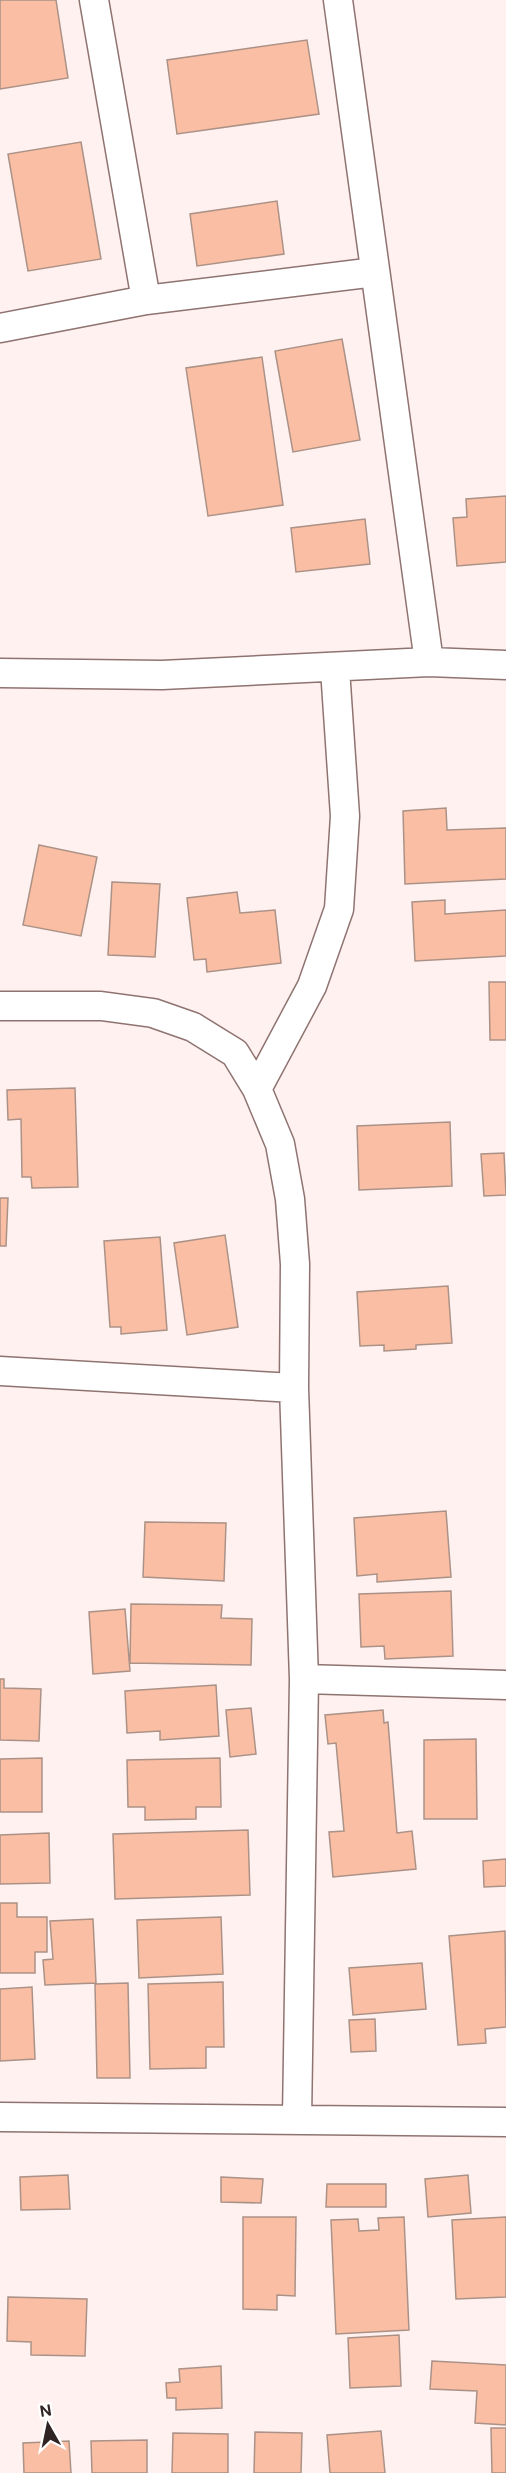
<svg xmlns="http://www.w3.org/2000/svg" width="506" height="2473" font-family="'DM Sans',sans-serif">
<rect width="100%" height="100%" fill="#fef1f0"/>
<path fill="#fabea4" stroke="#ac9286" stroke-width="1.5" d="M0 0H56L68 78 0 89Z
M307 40 319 114 177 134 167 60Z
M81 142 101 259 28 271 8 154Z
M277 201 284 254 197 266 190 214Z
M342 339 360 440 293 452 275 351Z
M262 357 283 505 208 516 186 368Z
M506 496V562L457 566 453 518 467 517 466 499Z
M365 519 370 564 296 572 291 528Z
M446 808 447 830 506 828V879L405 884 403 811Z
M39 845 97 857 81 936 23 925Z
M112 882 160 884 155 957 108 955Z
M237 892 240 913 275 910 281 963 207 972 206 959 194 960 187 898Z
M445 900V914L506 910V956L415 961 412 902Z
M489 982H506V1040H490Z
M75 1088 78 1187 32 1188 31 1177H22L21 1119 8 1120 7 1090Z
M450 1122 452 1186 359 1190 357 1126Z
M504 1153 506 1195 484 1196 481 1154Z
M0 1198H8L6 1246H0Z
M225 1235 238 1327 187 1335 174 1243Z
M160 1237 167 1330 121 1334V1327H110L104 1241Z
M448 1286 452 1343 416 1345V1349L384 1351V1345L360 1346 357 1292Z
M446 1511 451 1577 377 1582V1574L357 1576 354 1518Z
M145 1522 226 1523 224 1581 143 1577Z
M451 1591 453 1656 385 1659 384 1646 361 1647 359 1594Z
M131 1604 222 1605 221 1618 252 1619 251 1665 130 1663Z
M125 1609 130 1671 93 1674 89 1612Z
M0 1679H4V1688L41 1689 39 1741 0 1740Z
M216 1685 219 1736 160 1740V1731L127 1733 125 1691Z
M251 1708 256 1754 230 1757 226 1710Z
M383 1710 384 1723 388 1722 397 1833 412 1831 416 1869 333 1877 329 1832 344 1831 336 1743 328 1744 325 1715Z
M476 1739 477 1819H424V1740Z
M42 1758V1812H0V1759Z
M220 1758 221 1807H196V1819L145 1820V1807H128L127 1760Z
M248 1830 250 1895 115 1899 113 1834Z
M49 1833 50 1883 0 1884V1835Z
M506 1859V1886L484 1887 483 1861Z
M0 1903H17V1917H47V1952H35V1973H0Z
M221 1917 223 1974 139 1978 137 1920Z
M93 1919 96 1983 45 1985 43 1960 53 1959 50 1921Z
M505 1931 506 2027 485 2029 486 2043 458 2045 449 1936Z
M422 1963 426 2009 353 2015 349 1968Z
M223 1982 224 2047H206V2068L150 2069 148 1984Z
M128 1983 130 2078H97L95 1984Z
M32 1987 35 2059 0 2061V1989Z
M375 2019 376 2051 351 2052 349 2020Z
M68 2175 70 2209 21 2210 20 2177Z
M468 2175 471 2213 428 2217 425 2179Z
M221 2177 263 2179 261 2203 221 2202Z
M327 2184H386V2207H326Z
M243 2217H296L295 2296 277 2295V2310L243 2309Z
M404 2217 409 2330 336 2334 331 2220 358 2219 359 2231 379 2230 378 2218Z
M506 2217V2297L456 2299 452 2220Z
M8 2297 87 2299 85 2356 31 2355V2342L7 2341Z
M399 2335 401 2386 350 2388 348 2338Z
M432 2361 506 2365V2425L475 2423 477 2391 430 2389Z
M221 2366 222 2408 176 2410V2398H167L166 2383 180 2382 179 2369Z
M491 2428H506V2473H492Z
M381 2431 385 2473H330L327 2435Z
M255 2432 302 2433 301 2473H254Z
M173 2433 228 2434V2473H172Z
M147 2440V2473H92L91 2441Z
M69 2441 71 2473H24L23 2443Z"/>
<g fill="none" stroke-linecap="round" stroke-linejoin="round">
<g stroke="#8e7371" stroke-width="31">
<path id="street" d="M94 0 146 300
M338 0 429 662
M0 328 146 300 375 272
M0 673 162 675 429 662 506 665
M0 1006H101L153 1013 193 1027 235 1053 257 1089 280 1144 290 1199 295 1264 294 1388 304 1679 297 2119
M257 1089 312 986 339 909 345 816 335 669
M0 1371 294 1388
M304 1679 506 1685
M0 2117 506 2122"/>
</g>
<use href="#street" stroke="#fff" stroke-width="28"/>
</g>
<g transform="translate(48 2425) rotate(351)" stroke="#ffffff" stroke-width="4.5" paint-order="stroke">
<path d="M0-4.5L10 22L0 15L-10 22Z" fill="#2f2423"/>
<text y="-9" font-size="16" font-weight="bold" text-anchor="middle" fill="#2f2423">N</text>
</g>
</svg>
